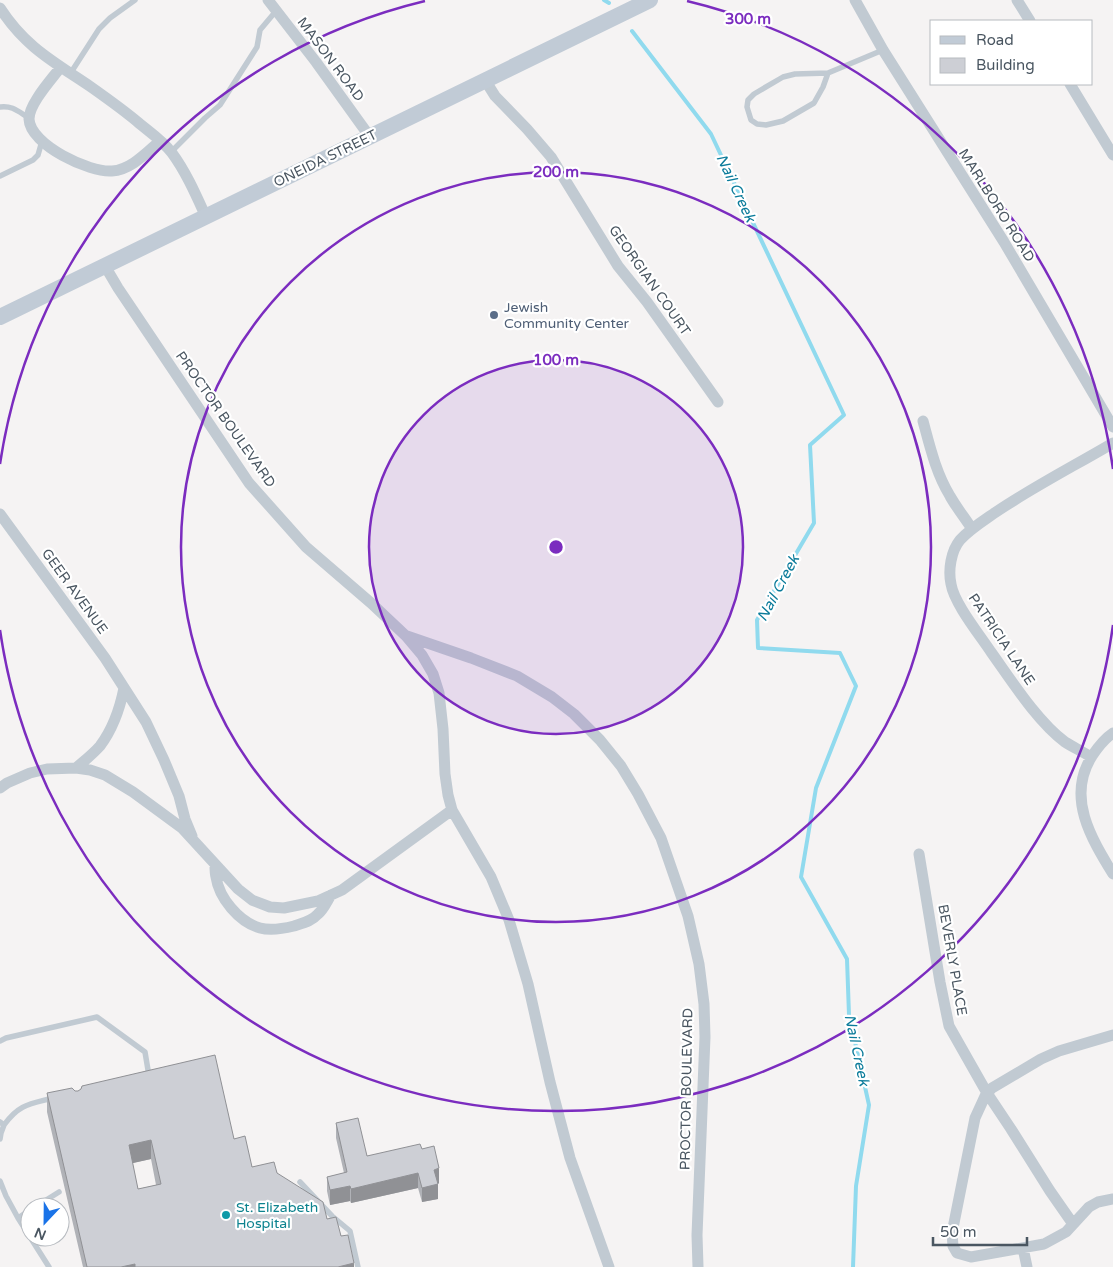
<svg xmlns="http://www.w3.org/2000/svg" width="1113" height="1267" font-family="'Varela Round',sans-serif">
<rect width="100%" height="100%" fill="#f5f3f3"/>
<g fill="none" stroke-linecap="round" stroke-linejoin="round">
<path stroke="#90daee" stroke-width="4" d="M604 0 609 3
M632 31 711 134 844 415 810 445 814 523 757 620 758 648 840 653 856 686 816 788 801 877 847 959 849 1015 869 1105 856 1186 853 1267"/>
<path stroke="#c1cad2" stroke-width="5.5" d="M828 73 823 87 814 103 783 121 766 125 757 124 751 120 747 107 748 100 754 94 783 77 795 74 828 73 883 50
M70 74 99 29 110 18 135 0
M0 107C12 105 19 112 29 118
M171 152 205 118 220 105 257 47 260 30 276 11
M0 176 33 160 38 155 42 141
M0 1041 6 1038 97 1017 145 1052 149 1076
M0 1122 4 1125C19 1104 30 1104 53 1098
M0 1139 1 1133 4 1125
M0 1181 6 1196 18 1218
M300 1182 332 1216 350 1231 358 1267
M35 1207 59 1192
M30 1210 18 1218 49 1267"/>
<path stroke="#c1cad2" stroke-width="11" d="M268 0 316 62 370 137
M855 0 883 50 1004 242 1113 427
M1017 0 1030 21
M0 8C25 47 54 62 91 87 108 99 125 111 140 124 151 133 163 141 172 153 186 172 196 195 206 217
M60 68C51 80 29 104 29 119 30 145 90 173 112 171 131 170 147 152 160 141
M485 80 495 96 527 129 551 157 618 266 647 302 718 402
M1070 84 1113 155
M105 266 118 288 249 483 306 547 371 603 406 636 422 655 433 674 439 693 443 729 445 774 448 795 452 810 491 877 509 920 528 984 550 1082 570 1158 609 1267
M923 421C930 447 936 473 950 496 956 507 965 518 972 529
M0 514 105 658 146 722 164 760 179 796 185 819 192 836
M407 636 471 658 517 676 552 697 574 714 600 740 621 766 638 794 661 838 688 916 699 964 704 1004 705 1037 697 1235 698 1267
M1113 733C1104 739 1098 747 1092 756 1066 797 1091 838 1113 874
M1091 757C1083 752 1073 747 1065 742 1037 721 1011 680 991 652 979 634 954 603 951 584 948 570 951 551 960 540 970 529 983 521 996 512 1033 487 1074 466 1113 443
M76 768C84 761 93 754 100 746 112 730 120 708 124 688
M0 788 7 783 30 773 47 769 76 768 90 770 105 775 133 792 182 828 238 889 252 900 270 907 284 908 318 901 342 890 452 810
M919 854 940 982 949 1026 987 1093 1011 1129 1050 1191 1073 1224
M215 865C215 869 215 873 216 877 219 898 239 922 260 928 271 931 282 929 294 926 303 923 312 921 318 914 324 909 327 901 331 895
M1113 1035 1059 1051 1041 1059 992 1088 986 1094 975 1118 952 1233 953 1246 957 1253 971 1257 1044 1244 1066 1232 1089 1207 1098 1202 1113 1199
M1023 1248 1027 1267"/>
<path stroke="#c1cbd6" stroke-width="16" d="M0 317 650 0"/>
</g>
<path fill="#b0b2b7" fill-rule="evenodd" d="M75 1091 234 1139 252 1167 277 1173 327 1219 341 1236 354 1267H83L47 1112V1093ZM151 1159 156 1185 138 1189 132 1163Z
M336 1123 367 1156 422 1149 439 1183 438 1184V1199L422 1202 418 1188 351 1203 350 1201 330 1205 327 1191V1177L344 1173 336 1138Z"/>
<path fill="#909195" d="M151 1140V1159L129 1164V1145Z
M439 1168V1183L434 1184V1170Z
M418 1173V1188L351 1203V1189Z
M438 1184V1199L422 1202V1188Z
M350 1186V1201L330 1205V1190Z
M354 1263V1267H338Z
M135 1264V1267H121Z"/>
<path fill="#cdcfd5" stroke="#909195" fill-rule="evenodd" d="M215 1055 234 1139 245 1136 252 1167 274 1162 277 1173 323 1202 327 1219 336 1217 341 1236 348 1235 354 1263 338 1267H135V1264L121 1267H87L47 1093 72 1088 75 1091H78L81 1089 82 1086ZM151 1140 161 1184 138 1189 129 1145Z
M358 1118 367 1156 420 1144 422 1149 434 1146 439 1168 434 1170 438 1184 422 1188 418 1173 351 1189 350 1186 330 1190 327 1177 347 1172 336 1123Z"/>
<circle cx="556" cy="547" r="187" fill="#7b2cbf" fill-opacity=".12"/>
<g fill="none" stroke="#7b2cbf" stroke-width="2.5">
<circle cx="556" cy="547" r="187"/>
<circle cx="556" cy="547" r="375"/>
<path d="M1113 625A562 562 0 0 1 0 630M0 464A562 562 0 0 1 425 1M687 1A562 562 0 0 1 1113 469"/>
</g>
<circle fill="#5c6f8a" stroke="#fff" stroke-width="2" cx="494" cy="315" r="5"/>
<circle fill="#0f9aa8" stroke="#fff" stroke-width="2" cx="226" cy="1215" r="5"/>
<g text-anchor="middle" stroke-width="4.5" stroke-linejoin="round" paint-order="stroke">
<g font-size="14" fill="#4a5661" stroke="#fff">
<text transform="translate(331 59) rotate(53)" y="5">MASON ROAD</text>
<text transform="translate(325 158) rotate(-26)" y="5">ONEIDA STREET</text>
<text transform="translate(997 205) rotate(58)" y="5">MARLBORO ROAD</text>
<text transform="translate(650 280) rotate(55)" y="5">GEORGIAN COURT</text>
<text transform="translate(226 419) rotate(55)" y="5">PROCTOR BOULEVARD</text>
<text transform="translate(75 591) rotate(54)" y="5">GEER AVENUE</text>
<text transform="translate(1002 639) rotate(56)" y="5">PATRICIA LANE</text>
<text transform="translate(953 960) rotate(80)" y="5">BEVERLY PLACE</text>
<text transform="translate(686 1089) rotate(-89)" y="5">PROCTOR BOULEVARD</text>
</g>
<g font-size="14" fill="#4e5e75" stroke="#fff" text-anchor="start">
<text x="504" y="312">Jewish<tspan x="504" dy="16">Community Center</tspan></text>
</g>
<g font-size="14" fill="#0d838f" stroke="#fff" text-anchor="start">
<text x="236" y="1212">St. Elizabeth<tspan x="236" dy="16">Hospital</tspan></text>
</g>
<g font-size="15" font-style="italic" fill="#0c7c9b" stroke="#fff">
<text transform="translate(736 188) rotate(65)" y="5">Nail Creek</text>
<text transform="translate(778 588) rotate(-62)" y="5">Nail Creek</text>
<text transform="translate(857 1050) rotate(78)" y="5">Nail Creek</text>
</g>
</g>
<circle cx="556" cy="547" r="8" fill="#7b2cbf" stroke="#fff" stroke-width="2.5"/>
<g font-size="15" text-anchor="middle" font-weight="bold" fill="#7b2cbf" stroke="#fff" stroke-width="4.5" stroke-linejoin="round" paint-order="stroke">
<text x="748" y="24">300 m</text>
<text x="556" y="177">200 m</text>
<text x="556" y="365">100 m</text>
</g>
<rect x="930" y="20" width="162" height="65" fill="#ffffff" stroke="#b7bbc0"/>
<rect x="940" y="36" width="25" height="8" fill="#c1cbd6" stroke="#b7bbc0"/>
<text x="976" y="45" font-size="15" fill="#4a5661">Road</text>
<rect x="940" y="58" width="25" height="15" fill="#cdcfd5" stroke="#b7bbc0"/>
<text x="976" y="70" font-size="15" fill="#4a5661">Building</text>
<g transform="translate(45 1222) rotate(202)"><circle r="24" fill="#ffffff" stroke="#b7bbc0"/>
<path d="M0-4L9 19L0 12L-9 19Z" fill="#1a73e8"/>
<text y="-8" font-size="14" font-weight="bold" text-anchor="middle" fill="#4a5661">N</text>
</g>
<path d="M933 1237v8h94v-8" fill="none" stroke="#4a5661" stroke-width="2.5"/>
<text x="940" y="1237" font-size="15" fill="#4a5661" stroke="#ffffff" stroke-width="4" paint-order="stroke">50 m</text>
</svg>
